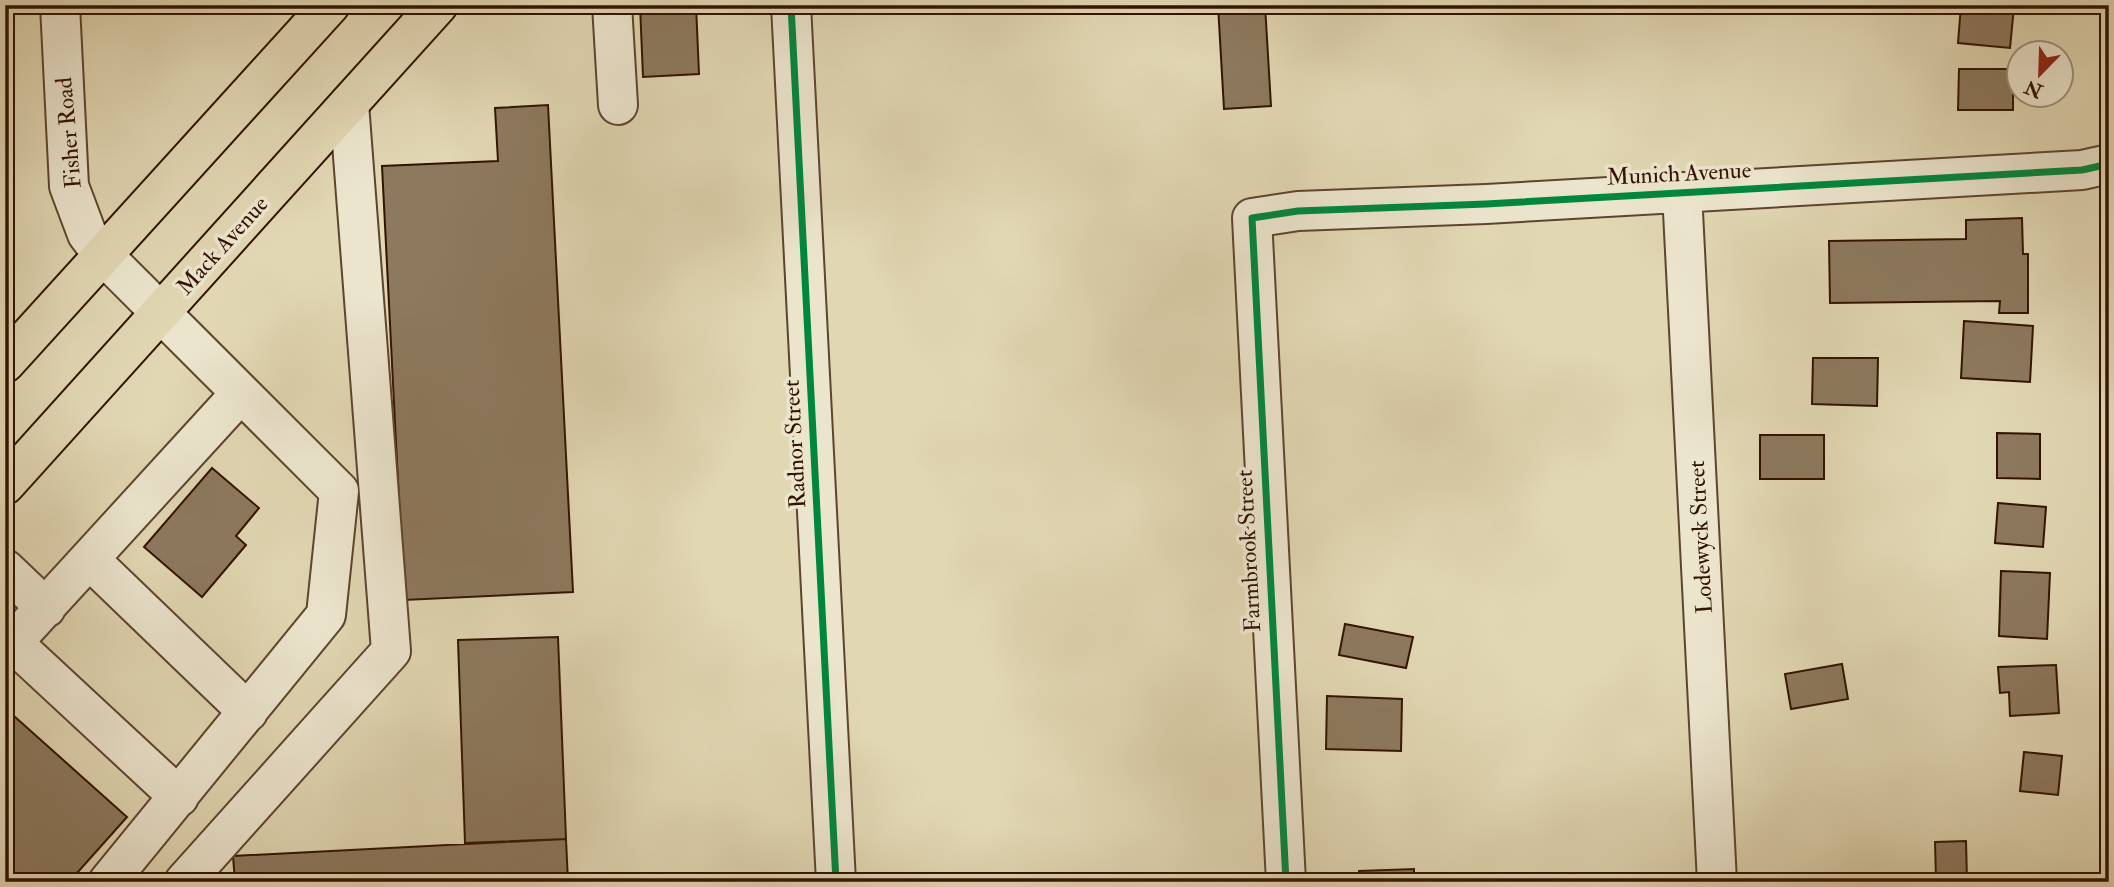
<svg xmlns="http://www.w3.org/2000/svg" width="2114" height="887" font-family="'IM FELL Double Pica',serif">
<rect width="100%" height="100%" fill="#e1d7b3"/>
<filter id="stains"><feTurbulence type="fractalNoise" baseFrequency=".00286" numOctaves="4"/><feColorMatrix values="0 0 0 0 .2 0 0 0 0 .09 0 0 0 0 .02 0 0 0 .5 -.17"/></filter>
<radialGradient id="worn" r=".72"><stop offset=".6" stop-color="#630" stop-opacity="0"/><stop offset="1" stop-color="#630" stop-opacity=".3"/></radialGradient>
<path fill="#8d795e" stroke="#321301" stroke-width="2" d="M640 5H696L699 74 643 77Z
M1218 5H1265L1271 106 1224 109Z
M1961 5 2014 7 2010 48 1958 43Z
M1959 69H2013V110H1958Z
M548 105 573 592 404 600 382 166 498 161 495 108Z
M2022 218 2023 254H2028V313H1999L2000 301 1830 303 1829 241 1966 239V220Z
M1964 321 2033 326 2030 382 1961 378Z
M1813 358H1878L1877 406 1812 404Z
M1997 433 2040 434V479L1997 478Z
M1760 435H1824V479H1760Z
M212 468 259 508 236 536 246 545 202 597 144 547Z
M1998 503 2046 507 2043 547 1995 543Z
M2001 571 2050 573 2047 639 1999 636Z
M1345 624 1413 637 1406 668 1339 655Z
M558 637 566 839 465 843 458 640Z
M1842 664 1848 699 1791 709 1785 674Z
M2056 665 2059 713 2010 716 2009 692 2000 693 1998 667Z
M1327 696 1402 699 1401 751 1326 749Z
M5 708 127 817 69 882H5Z
M2024 752 2062 756 2058 795 2020 791Z
M566 839 568 882H235L233 856Z
M1966 841 1967 880 1936 881 1935 842Z
M1414 869V882H1359V871Z"/>
<g fill="none" stroke-linecap="round" stroke-linejoin="round">
<g stroke="#5e442e" stroke-width="42">
<path id="minor" d="M60 5 69 186 87 234 103 255 339 491 326 615 108 882
M612 5 618 105
M791 5 836 882
M1682 192 1717 882
M89 559 248 712
M5 569 46 608
M13 643 179 797
M5 651 240 394
M184 882 391 651 349 104
M1286 882 1252 218 1298 211 1486 204 2082 170 2109 164"/>
</g>
<g stroke="#321301" stroke-width="42">
<path id="major" d="M5 363 330 5
M5 485 438 5"/>
</g>
<use href="#minor" stroke="#ece5ce" stroke-width="38"/>
<use href="#major" stroke="#e1d7b3" stroke-width="38"/>
<g stroke="#ece5ce" stroke-width="11">
<path id="cycleway" d="M791 5 836 882
M1286 882 1252 218 1298 211 1486 204 2082 170 2109 164"/>
</g>
<use href="#cycleway" stroke="#00873e" stroke-width="7"/>
</g>
<g text-anchor="middle" stroke-width="7" stroke-linejoin="round" paint-order="stroke">
<g font-size="23" fill="#321301" stroke="#ece5ce">
<text transform="translate(68 133) rotate(-95)" y="8">Fisher Road</text>
<text transform="translate(1679 173) rotate(-3)" y="8">Munich Avenue</text>
<text transform="translate(222 245) rotate(-48)" y="8">Mack Avenue</text>
<text transform="translate(794 444) rotate(-93)" y="8">Radnor Street</text>
<text transform="translate(1700 537) rotate(-93)" y="8">Lodewyck Street</text>
<text transform="translate(1248 551) rotate(-93)" y="8">Farmbrook Street</text>
</g>
</g>
<rect width="2114" height="887" fill="none" stroke="#e1d7b3" stroke-width="28"/>
<rect x="7" y="7" width="2100" height="873" fill="none" stroke="#321301" stroke-width="3.5"/>
<rect x="14" y="14" width="2086" height="859" fill="none" stroke="#321301" stroke-width="2"/>
<g transform="translate(2040 74) rotate(203)"><circle r="33" fill="#ece5ce" stroke="#a2917c" stroke-width="2"/>
<path d="M0-5L12 26L0 18L-12 26Z" fill="#8f2418"/>
<text y="-10" font-size="19" font-weight="bold" text-anchor="middle" fill="#321301">N</text>
</g>
<rect width="100%" height="100%" filter="url(#stains)"/>
<rect width="100%" height="100%" fill="url(#worn)"/>
</svg>
